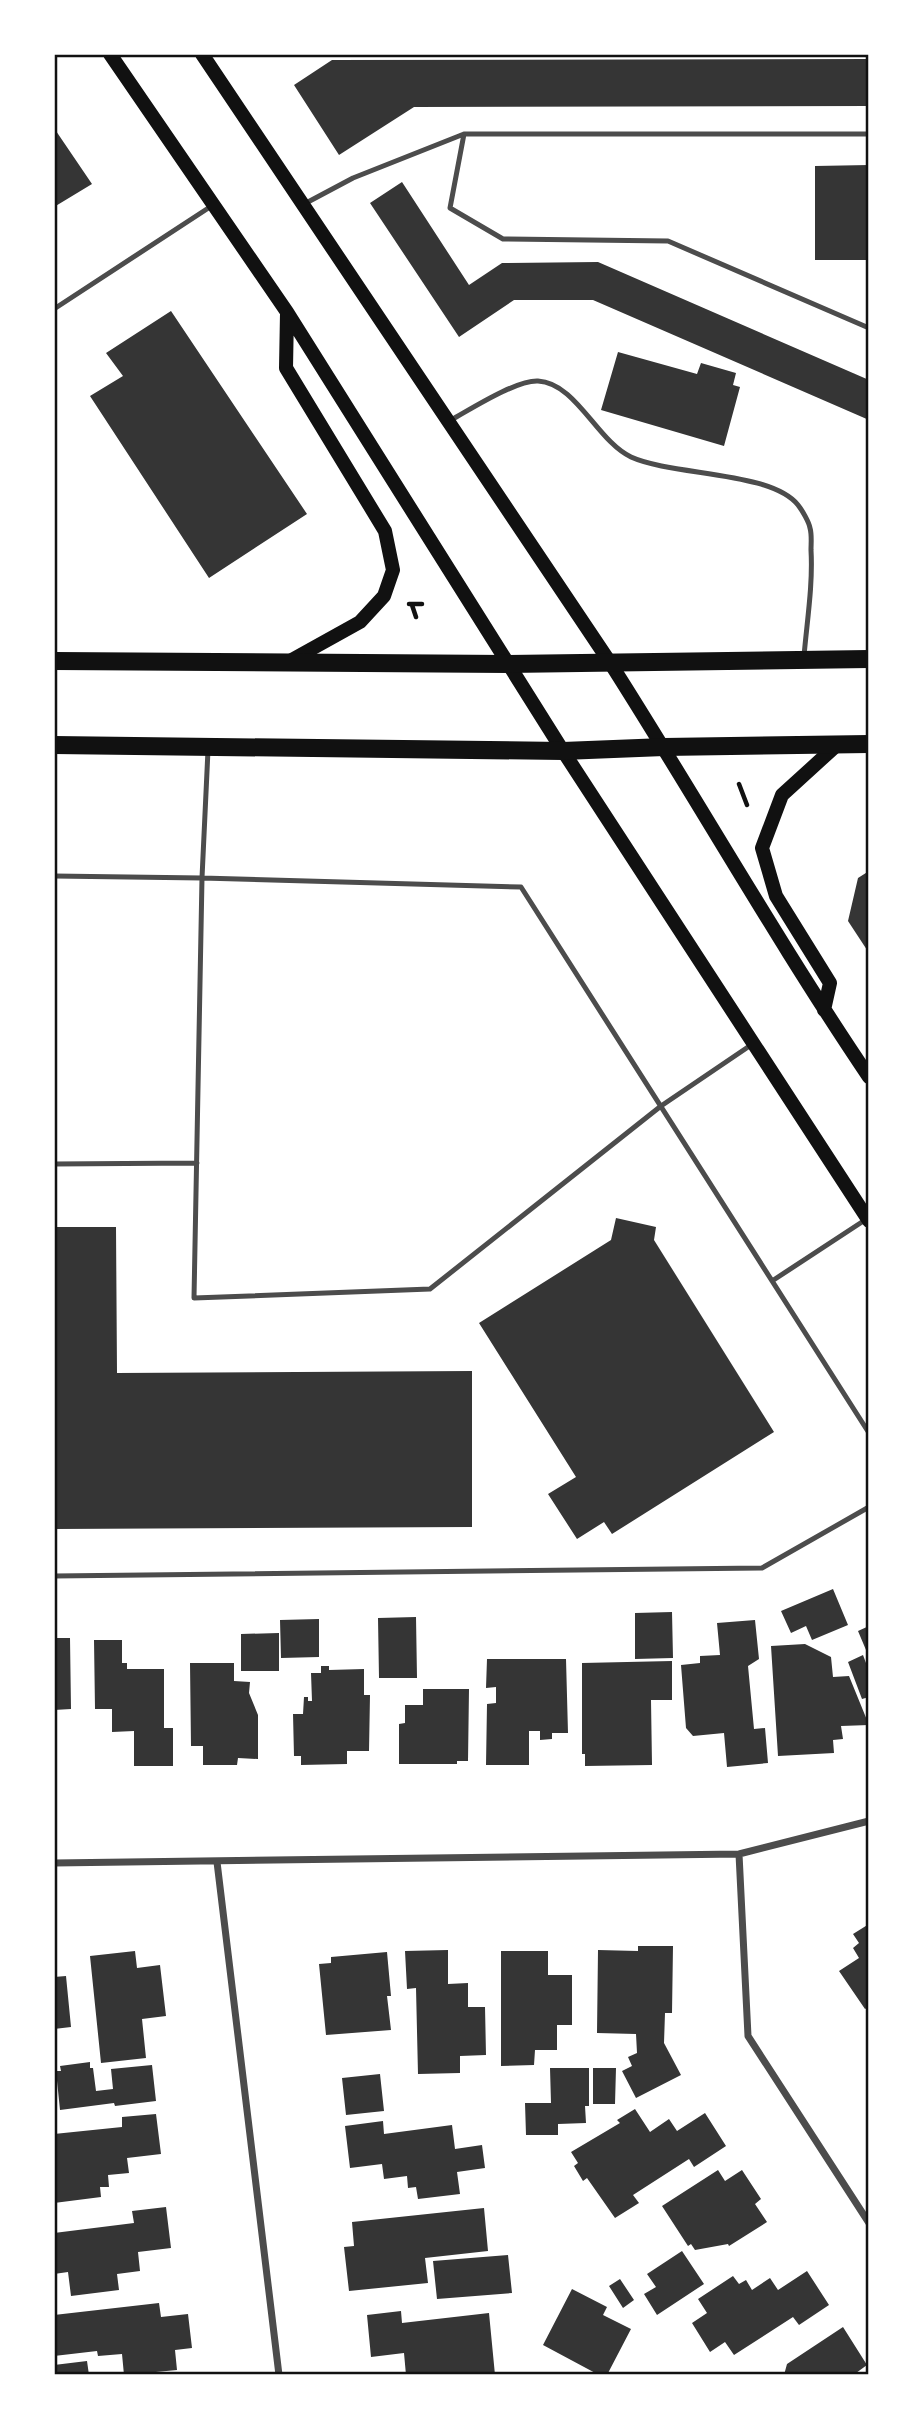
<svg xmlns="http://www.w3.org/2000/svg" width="923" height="2429" font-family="'Titillium Web',sans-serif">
<rect width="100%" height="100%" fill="#fff"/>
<path fill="#353535" d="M869 59V106L414 107 339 155 294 85 332 60Z
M54 128 92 184 54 207Z
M869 165V260H815V166Z
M402 182 469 285 502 263 598 262 869 380V420L593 300H514L459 337 370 203Z
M171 311 307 514 209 578 90 396 123 376 106 353Z
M618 352 697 374 701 363 736 373 733 385 740 387 724 446 601 410Z
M869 871V953L848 921 858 878Z
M616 1218 656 1227 654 1240 774 1432 612 1534 604 1522 577 1539 548 1494 576 1477 479 1323 611 1240Z
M54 1227H116L117 1373 472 1371V1527L54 1529Z
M833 1589 848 1625 812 1640 806 1626 791 1633 781 1611Z
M672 1612 673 1658 635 1659V1613Z
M416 1617 417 1678H379L378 1618Z
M319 1619V1657L281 1658 280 1620Z
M755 1620 759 1659 748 1666 754 1729 765 1728 768 1763 727 1767 724 1733 693 1736 686 1728 681 1665 700 1663V1656L720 1655 717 1623Z
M869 1626V1649L866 1650 858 1631Z
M279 1633V1671H241V1634Z
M54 1638H70L71 1709 54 1710Z
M94 1640H122V1663H127V1669H164V1728H173V1766H134V1731L112 1732V1709H95Z
M805 1644 831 1657 833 1677 849 1676 869 1725 841 1726 843 1739 833 1740 834 1753 778 1756 771 1646Z
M863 1655 869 1671V1697L862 1699 848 1662Z
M487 1659H566L568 1733H552V1739L540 1740V1731H529V1765H486L487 1704 496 1703V1687L486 1688Z
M672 1661V1700H651L652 1765 585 1766V1754H582V1663Z
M190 1663H234V1681L250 1682 249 1693 258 1715V1759L238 1758 237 1765H203V1746H191Z
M321 1666H329V1670L364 1669V1695H370L369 1751H347V1764L301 1765V1756H294L293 1714H303L304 1697H308V1701H312L311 1673H321Z
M423 1689H469L468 1761H457V1764H399V1724L405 1723V1705H423Z
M869 1924V2007L865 2009 839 1971 859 1958 853 1948 859 1943 853 1934Z
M638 1946H673L672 2013H665L664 2043 681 2075 636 2098 622 2071 632 2066 628 2057 637 2053 636 2034 597 2033 598 1950 638 1951Z
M448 1950V1984L468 1983V2007H485L486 2055 460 2056V2073L418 2074 416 1988 407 1989 405 1951Z
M135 1951 137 1968 160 1965 166 2016 142 2019 146 2058 101 2063 90 1956Z
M501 1951H548V1975H572V2025H557V2050H535L534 2065 501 2066Z
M387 1952 391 1996H387L391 2030 326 2035 319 1964 331 1963V1957Z
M66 1976 71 2027 54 2029V1977Z
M90 2062V2068H93L96 2091 113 2089 111 2069 152 2065 156 2101 115 2106 114 2103 60 2110 56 2071H61L60 2066Z
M550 2068H589V2106H585L586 2123 558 2124V2135H526L525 2103H551Z
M593 2068H616L615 2104H593Z
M380 2074 384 2111 346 2115 342 2078Z
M635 2109 650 2132 669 2119 677 2131 705 2113 726 2146 694 2167 689 2159 633 2195 639 2203 615 2218 587 2178 583 2181 574 2166 578 2163 571 2152 620 2123 617 2120Z
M156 2114 161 2154 127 2158 129 2173 108 2175 109 2187H100L101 2197 54 2203V2134L122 2127V2117Z
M383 2121 384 2134 452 2125 455 2149 482 2145 485 2168 457 2172 460 2194 418 2199 416 2187 408 2188 407 2176 384 2179 382 2164 350 2168 345 2126Z
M718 2170 725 2181 742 2170 761 2199 755 2204 767 2222 729 2246 728 2244 695 2250 691 2244 688 2246 662 2206Z
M166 2207 171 2248 138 2252 140 2271 117 2274 119 2290 71 2296 68 2272 54 2274V2233L134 2223 132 2211Z
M484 2208 488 2251 425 2258 428 2283 349 2291 344 2247 354 2246 352 2222Z
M682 2251 704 2284 657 2315 644 2294 656 2287 647 2274Z
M508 2255 512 2293 437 2299 433 2261Z
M807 2271 829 2305 799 2325 793 2317 734 2355 725 2342 710 2352 692 2323 707 2313 698 2299 733 2276 739 2284 746 2280 752 2290 770 2278 778 2290Z
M620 2279 634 2300 623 2308 609 2286Z
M572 2289 607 2307 603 2315 631 2329 607 2375H599L543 2345Z
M159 2303 161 2317 188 2314 192 2348 175 2350 177 2370 124 2375 122 2354 98 2356 97 2351 54 2356V2315Z
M401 2311 402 2323 489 2313 495 2375H406L404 2353 371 2357 367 2315Z
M843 2327 867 2365 856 2373 857 2375H784L787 2364Z
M87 2361 89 2375H54V2365Z"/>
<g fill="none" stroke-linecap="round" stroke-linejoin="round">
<path stroke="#111" stroke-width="4.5" d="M409 604H422
M412 605 416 617
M739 784 747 805"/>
<path stroke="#4c4c4c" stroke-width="5" d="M464 134 450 208 503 239 668 241 869 328
M306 203 353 178 464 134H869
M54 309 213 205
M451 420C471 409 516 380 538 381 576 383 597 441 631 457 673 476 771 471 798 505 802 510 809 522 810 528 812 535 811 543 811 550 813 585 807 621 804 656
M208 750 202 878 521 887 869 1433
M54 876 202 878 194 1298 430 1289 661 1106 751 1045
M54 1164 197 1163
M772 1281 865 1220
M54 1576 762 1568 869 1507"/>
<path stroke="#4c4c4c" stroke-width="7" d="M739 1854 748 2036 869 2223
M217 1862 279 2375
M54 1863 739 1854 869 1821"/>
<path stroke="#111" stroke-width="14" d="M110 54 287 312 563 751 869 1221
M202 54 609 661C697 799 777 941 869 1077
M287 313 286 368 385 531 393 570 384 596 360 622 288 662
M824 1010 830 983 776 896 762 848 782 795 838 744"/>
<path stroke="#111" stroke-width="18" d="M54 661 508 664 869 659
M54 745 563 751 664 747 869 744"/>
</g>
<rect width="923" height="2429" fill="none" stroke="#ffffff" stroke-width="112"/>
<rect x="56" y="56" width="811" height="2317" fill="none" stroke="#111" stroke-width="2.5"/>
</svg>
